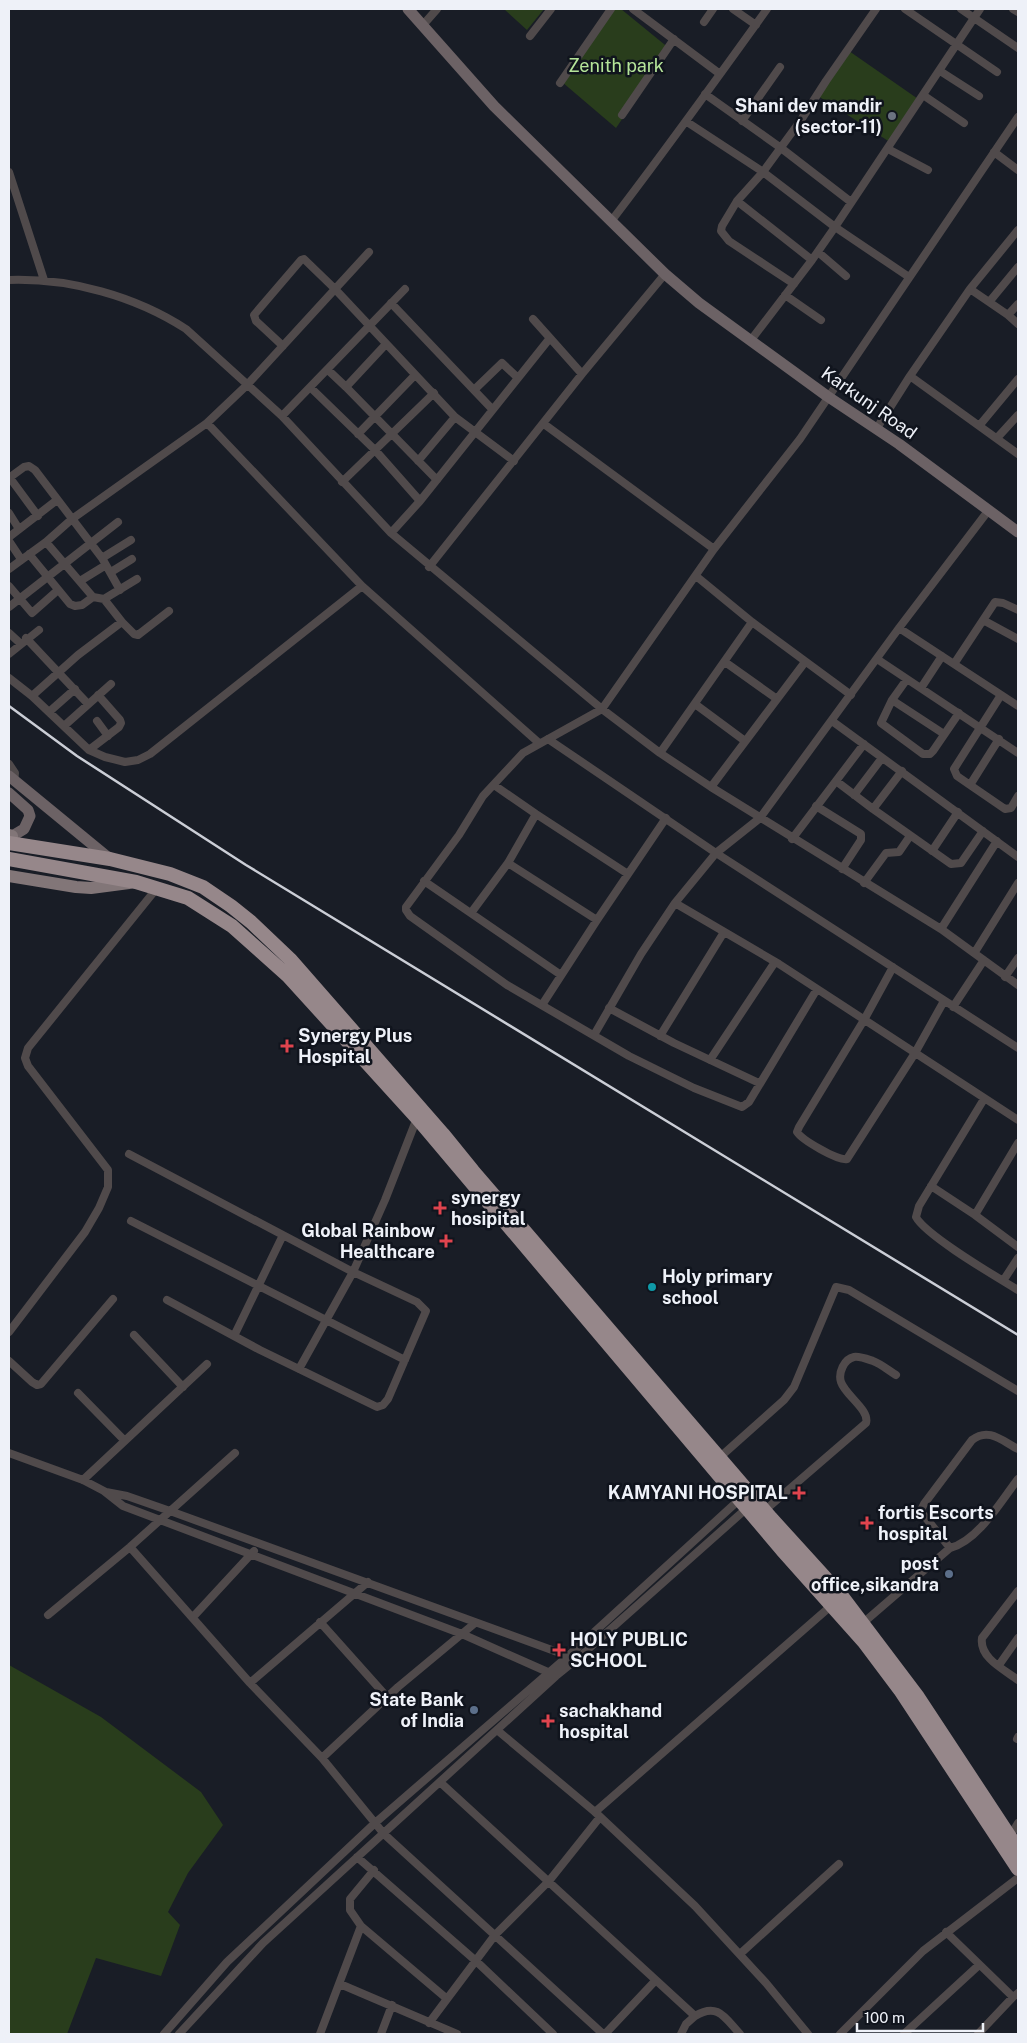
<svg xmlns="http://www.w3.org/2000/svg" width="1027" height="2043" font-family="'Public Sans',sans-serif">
<rect width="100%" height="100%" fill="#191d26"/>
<path fill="#293d1c" d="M504 9H544L527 30Z
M612 9H621L670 49 616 128 562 82Z
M849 51 921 101 893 144 818 96Z
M9 1665 101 1717 201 1792 223 1825 188 1873 168 1912 180 1925 161 1976 96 1958 67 2034H9Z"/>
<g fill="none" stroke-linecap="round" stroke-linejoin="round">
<path stroke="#504a4b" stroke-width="8" d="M633 9 720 74
M733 9 756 25
M905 9 997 72
M961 9 1018 48
M1013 9 1018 12
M704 22 713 9
M423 25 437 9
M530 36 551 9
M940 71 979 96
M560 83 611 9
M705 94 781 148 851 202
M923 95 964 123
M622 115 674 39
M742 121 780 67
M687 122 763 172 835 227 909 277
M888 149 928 170
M994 152 1018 170
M9 172 44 280
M737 201 812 260
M612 220C665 151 716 80 767 9
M818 252 846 276
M9 280C70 278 135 296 186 329L282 416 391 533 602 709 660 753 711 787 941 929 1018 985
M794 284 729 241 721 231 722 226 737 201 763 172 801 120 826 81 876 9
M970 289 1008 315 1018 324
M785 295 821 320
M990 301 1018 267
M391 303 492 409
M1008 315 1018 304
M533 319 550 338
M751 340 812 260 835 227 980 9
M386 344 346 387 437 480
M283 346 256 321 254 315 301 260 304 259 335 289 455 417 514 461
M328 370 346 387
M910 376 1018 454
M311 388 375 450 420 501
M474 390 502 363 518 378
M282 416 405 289
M207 423 362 586 539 743
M544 424 714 549
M979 426 1018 379
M877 428 910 376 970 289 1018 230
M358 434 415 375
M997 438 1018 415
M418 461 455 417
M9 478 24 467 29 466 35 470 102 558 120 590
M10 478 38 516
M342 482 434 393
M9 513 19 529
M391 533 420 501 550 338 582 374
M9 537 57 500
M9 541 21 559
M46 542 93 597 104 599 137 579
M29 554 70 604 75 606 82 605 93 597
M102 558 131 540
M429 567 582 374 665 274
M9 569 46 542 72 519 207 423 247 385 369 252
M111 572 132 559
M696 576 752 622 851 695
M80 581 106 565
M9 586 32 613 58 590
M104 599 122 622
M9 607 118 522
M983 620 1018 639
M899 628 1018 706
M9 633 21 644
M26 638 88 704
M9 654 39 630
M877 659 1018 753
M725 662 777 699
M954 664 995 602 1003 603 1018 610
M9 678 32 696 89 750 105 757 125 762 138 760 150 754 362 586
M907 679 892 700 881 723 923 754H930L933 751 959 713
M921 688 942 656
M32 696 78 655 119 624 122 622 134 634 138 635 169 611
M892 700 944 734
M695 704 745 741
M49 712 75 689
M97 721 108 736
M832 721 1018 857
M64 726 111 684
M548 739 716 853 1018 1048
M999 739 970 785 1005 809 1011 808 1018 796
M89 750 119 727 121 723 120 720 98 695
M660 753 752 622
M9 764 15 773 14 781
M902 771 873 809 951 864 961 863 983 831
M836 781 873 809
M494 785 536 814 628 874
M970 785 957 776 954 769 1001 695
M711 787 805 662
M854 795 882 758
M816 806 861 834V840L842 869
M792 839 864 744
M932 851 958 812
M508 863 597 920
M424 881 561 975
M864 883 886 853 899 852 910 836
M675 903 779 964 1018 1120
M471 913 508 863 536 814
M941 929 997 841
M975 952 1018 883
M893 967 864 1020 799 1127 797 1132C802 1140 838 1161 847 1159L915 1053 944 1001
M1005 977 1018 958
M817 989 749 1102 742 1107 694 1088 629 1056 507 985 410 916 406 910V907L459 835 483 796 523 753 602 709 714 549 800 439 1018 117
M542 1005 597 920 666 818
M953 1007 984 960
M609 1008 674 1043 759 1083
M594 1035 641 954 675 903 716 853 760 818 899 628 988 511
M660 1036 724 932
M710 1060 775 962
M984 1099 919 1206 916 1217C926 1236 997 1277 1018 1290
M129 1154 353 1272 417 1302 426 1311 388 1399 383 1405 377 1407 260 1350 167 1300
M931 1186 975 1215 1018 1247
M975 1215 1018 1143
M131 1221 405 1360
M1003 1281 1018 1258
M9 1332 85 1232 99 1208 108 1187V1170L28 1066 25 1058 28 1048 157 888
M134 1335 183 1387
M234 1336 283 1235
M9 1361 32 1382 37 1385 41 1384 113 1299
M299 1369 353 1272 385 1200 417 1118
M78 1393 125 1441
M9 1453 83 1480 104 1491 123 1506 462 1634 550 1673
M719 1458 784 1400 794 1387 836 1287 849 1290 1018 1391
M83 1480 207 1364
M106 1492 127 1496 170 1511 571 1657
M764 1511 866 1423C870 1410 845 1395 841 1382 838 1373 844 1359 854 1357 859 1356 867 1359 873 1361 881 1364 888 1370 896 1375
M130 1547 250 1683 322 1758 384 1834 603 2034
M950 1548 922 1513V1508L924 1504 972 1440C989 1427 1002 1441 1018 1449
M1018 1591 982 1638C979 1658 1005 1670 1018 1680
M48 1615 130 1547 235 1453
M193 1617 254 1551
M320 1622 387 1697
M863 1623 950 1548C978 1541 1001 1501 1018 1479
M999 1665 1018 1638
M250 1683 368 1582
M497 1730 595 1812 695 1906 766 1983 808 2034
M1017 1739 1018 1737
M322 1758 398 1687 475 1623
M441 1783 695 2016C718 2002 725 2018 740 2034
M595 1812 832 1605
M1010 1836 1018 1823
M357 1857 476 1961 553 2034
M361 1926 446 1998
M946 1932 1013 1997 1018 1993
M740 1954 839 1864
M340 1984 457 2034
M429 2023 495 1935 549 1881 600 1817
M164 2034 227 1962 375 1823 568 1656 740 1499
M179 2034 263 1943 556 1676 577 1659 747 1508
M320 2034 361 1926 350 1910V1899L374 1870
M381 2034 392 2005
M605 2034 655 1981
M681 2034 686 2024 695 2016
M840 2034 923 1951 1018 1878
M904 2034 979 1965
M978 2034 1013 1997"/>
<path stroke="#6c6265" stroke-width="11" d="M408 9 494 106 665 274 699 303 827 396 899 444 1018 532
M9 776 110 859
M9 793 28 810 30 816 24 829 9 838"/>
<path stroke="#827678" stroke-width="12" d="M9 835 12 836
M9 876 76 887 91 888 129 883"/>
<path stroke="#96878a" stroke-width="14" d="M9 843 110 859 170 874 203 887 231 906 251 922 291 960 443 1134 473 1171 771 1518 841 1595 918 1697 1018 1849
M9 859 136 882 188 898 232 926 288 976 417 1118 782 1550 864 1642 900 1690 1018 1869"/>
<path stroke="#cbced6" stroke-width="2.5" d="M9 706 77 756 246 865 1018 1335"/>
</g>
<circle fill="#6b7280" stroke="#10141d" stroke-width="2" cx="892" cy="116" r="5"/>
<g fill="#e0444e" stroke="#10141d" stroke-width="2">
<path d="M284.5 1038.5h5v5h5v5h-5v5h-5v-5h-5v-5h5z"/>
<path d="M437.5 1200.5h5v5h5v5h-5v5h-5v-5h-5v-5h5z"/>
<path d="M443.5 1233.5h5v5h5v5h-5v5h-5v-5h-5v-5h5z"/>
<path d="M796.5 1485.5h5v5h5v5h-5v5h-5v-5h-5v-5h5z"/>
<path d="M864.5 1515.5h5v5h5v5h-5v5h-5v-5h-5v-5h5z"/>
<path d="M556.5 1642.5h5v5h5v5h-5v5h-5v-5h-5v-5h5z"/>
<path d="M545.5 1713.5h5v5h5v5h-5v5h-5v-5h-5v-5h5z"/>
</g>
<circle fill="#0f9aa8" stroke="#10141d" stroke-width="2" cx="652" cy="1287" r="5"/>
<g fill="#5c6f8a" stroke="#10141d" stroke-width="2">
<circle cx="949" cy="1574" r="5"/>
<circle cx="474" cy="1710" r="5"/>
</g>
<g text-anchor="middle" stroke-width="5" stroke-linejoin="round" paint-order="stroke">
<g font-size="18" fill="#b5e499" stroke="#10141d">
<text x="616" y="72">Zenith park</text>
</g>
<g font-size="18" font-weight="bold" fill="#eef1f8" stroke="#10141d" text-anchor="start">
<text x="882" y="112" text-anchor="end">Shani dev mandir<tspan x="882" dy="21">(sector-11)</tspan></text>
<text x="298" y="1042">Synergy Plus<tspan x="298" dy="21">Hospital</tspan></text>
<text x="451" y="1204">synergy<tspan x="451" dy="21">hosipital</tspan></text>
<text x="435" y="1237" text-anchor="end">Global Rainbow<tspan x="435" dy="21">Healthcare</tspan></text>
<text x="662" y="1283">Holy primary<tspan x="662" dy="21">school</tspan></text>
<text x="788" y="1499" text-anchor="end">KAMYANI HOSPITAL</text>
<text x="878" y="1519">fortis Escorts<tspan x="878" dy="21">hospital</tspan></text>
<text x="939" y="1570" text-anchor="end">post<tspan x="939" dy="21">office,sikandra</tspan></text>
<text x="570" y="1646">HOLY PUBLIC<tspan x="570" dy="21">SCHOOL</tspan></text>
<text x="464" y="1706" text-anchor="end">State Bank<tspan x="464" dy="21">of India</tspan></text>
<text x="559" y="1717">sachakhand<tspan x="559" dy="21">hospital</tspan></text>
</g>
<g font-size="18" fill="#eef1f8" stroke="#10141d">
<text transform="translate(869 403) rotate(35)" y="6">Karkunj Road</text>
</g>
</g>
<rect width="1027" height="2043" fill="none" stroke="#eef1f8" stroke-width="20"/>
<path d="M857 2023v8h126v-8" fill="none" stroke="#eef1f8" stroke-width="2.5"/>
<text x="864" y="2023" font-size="15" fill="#eef1f8" stroke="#10141d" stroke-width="4" paint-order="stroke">100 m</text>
</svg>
